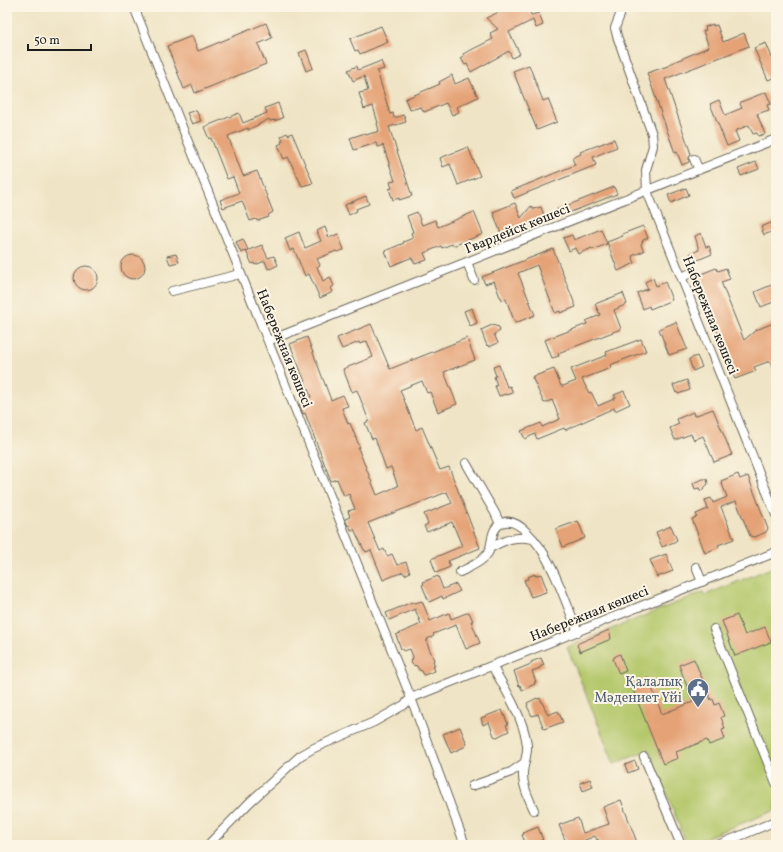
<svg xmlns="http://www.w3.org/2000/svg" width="783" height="852" font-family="Vollkorn,serif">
<rect width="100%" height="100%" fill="#fcf5e5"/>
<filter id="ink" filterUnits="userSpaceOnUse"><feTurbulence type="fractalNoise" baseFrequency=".025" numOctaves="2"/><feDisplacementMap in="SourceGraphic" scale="8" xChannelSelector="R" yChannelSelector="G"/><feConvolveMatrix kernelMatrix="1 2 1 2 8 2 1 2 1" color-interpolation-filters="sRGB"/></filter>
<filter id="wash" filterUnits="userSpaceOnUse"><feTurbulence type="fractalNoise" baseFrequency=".012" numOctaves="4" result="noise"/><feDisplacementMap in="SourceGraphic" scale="16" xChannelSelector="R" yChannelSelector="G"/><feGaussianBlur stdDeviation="0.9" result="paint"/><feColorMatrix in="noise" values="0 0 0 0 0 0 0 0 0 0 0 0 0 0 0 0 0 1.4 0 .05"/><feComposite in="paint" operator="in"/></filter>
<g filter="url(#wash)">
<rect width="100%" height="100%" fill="#efe4c5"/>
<path fill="#b4c76a" stroke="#687243" d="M776 566V810L687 845 649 750 614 764 567 647 703 592 705 595Z"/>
<g id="blocks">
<path fill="#e5a276" d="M510 7H528L531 15 539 13 543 25 536 28 533 20 509 32 520 54 512 58 509 51 471 72 467 64 465 65 461 58 464 56 463 54 493 39 490 33 498 29 486 18Z
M266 23 272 38 258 44 266 64 195 93 192 85 184 89 167 46 192 36 198 51Z
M713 24V26L717 25 723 42 744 33 749 46 665 79 691 154 689 158V162L682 165 677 152 675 153 647 73 668 66 669 64 709 47 703 31 706 30 705 27Z
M381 26 388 42 360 54 358 50 355 51 350 39Z
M766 43 776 67V77L768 80 754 48Z
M306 50 313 68 306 71 299 53Z
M381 61 384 69 377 71 390 114 393 113 394 118 404 115 406 122 389 127 412 196 399 200V198L393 200 389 189 392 188 390 182 395 181 383 145 378 147 376 143 354 150 350 138 365 133 366 135 379 131 377 123H378L373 106 364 109 359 93 368 91 364 76 353 81 348 70 357 66 358 70Z
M529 65 543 101 548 99 557 122 537 130 513 71Z
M452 75 455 84 469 78 478 97 457 107 459 112 452 115 446 103 424 112 421 107 410 110 405 99 440 84 439 82Z
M766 92 771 104 767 105 769 110 757 114 765 134 758 136 757 133 753 134 749 125 735 131 739 141 727 146 710 104 719 100 725 115 742 108 740 104 741 102Z
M278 103 283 118 274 121V120L270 121 269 119 248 130V128L228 136 243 176 257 171 273 212 268 215 269 217 257 221 256 219 250 221 242 201 223 208 220 200 239 193 233 177 227 179 211 138 209 139 204 127 239 113 243 123 267 113 265 108Z
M196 110 201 121 192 124 187 113Z
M287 133 288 135 292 133 313 183 302 186 288 157 284 159 278 145 282 143 281 141H283L281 136Z
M614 139 617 147 593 157 596 165 514 198 511 191 575 165 572 158 581 154 580 152Z
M468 147 480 176 458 185 450 164 443 167 440 158Z
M756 162 759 169 741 176 738 169Z
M614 187 617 194 558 217 556 210Z
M686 188 689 195 671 203 668 195Z
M366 196 369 204 356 209 357 211 349 215 345 205Z
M515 203 521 218 531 206 533 209 541 207 546 221 533 225 532 222 501 234 493 212Z
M417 212 422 225 435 220 438 227 474 212 483 234 453 246 452 244 442 248 441 246 424 253 427 260 415 264 412 258H410L391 266 385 251 404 243 403 242 413 238 411 233 413 232 407 216Z
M776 221V230L764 235 761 227Z
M643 226 648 238 643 240 641 245 644 251 632 256 635 263 618 271 607 242 623 236 622 234Z
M325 227 329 238 338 234 344 250 337 252 336 251 317 259 320 265 317 267 323 281 330 277 334 286 331 288 333 292 320 298 309 274 305 276 294 249 290 251 285 238 299 232 305 248 321 241 317 231Z
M601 229 607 244 592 250V248L578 254 575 248 569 251 563 238 572 235 574 240Z
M701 233 706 247 709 246 712 254 693 262 690 254 699 250 695 236Z
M243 239 248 250 241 253 236 242Z
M262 245 268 258 274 256 278 265 270 269V268L268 269 265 261 255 265 254 263 252 264 246 251Z
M553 249 576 307 560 313V311L555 313 537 265 518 273 535 315 515 323 506 299 502 300 501 297H500L494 281 485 284 482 277Z
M176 254 179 262 170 264 167 256Z
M121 267a12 12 0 1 1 24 0a12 12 0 1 1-24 0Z
M74 278a12 12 0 1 1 24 0a12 12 0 1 1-24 0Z
M716 268 718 271 726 268 730 279 721 282 744 340 756 330 776 322V374L770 361 754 367 756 371 735 379 731 371 733 370 696 276Z
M653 278 656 286 665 282 672 300 650 309 649 306 643 309 637 293 648 289 645 282Z
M776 283V301L761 307 755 292Z
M623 293 627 304 614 310 621 329 558 353 559 356 552 358 545 340 587 324 586 321 600 315 595 304Z
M472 308 477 323 470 326 464 311Z
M676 322 687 349 669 355 659 329Z
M371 324 390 369 467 338 475 360 444 372 457 404 438 412 430 392 427 393 422 381 400 390 416 430 422 427 440 470 449 467 480 548 448 561 450 567 436 573 431 559 462 546 452 522 427 532 424 526 428 524 424 514 452 503 447 492 368 523 380 551 384 549 387 556 392 554 397 565 406 562 410 572 405 575 403 572 383 580 371 550 366 552 365 550H364L354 529 351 530 349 525 348 526 345 519 350 517 348 511 355 509 349 494 344 496 337 479 331 481 305 413 303 414 299 404 301 403 300 401 311 397 290 344 307 337 331 400 343 395 348 406 342 408 348 424 350 423 360 448H358L377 495 398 486 391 467 386 469 375 438 372 439 365 423 369 421 357 390 352 392 343 369 373 357 367 341 360 344 359 342 342 349 337 338Z
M492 325 499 327 500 331 494 334 498 343 489 347 488 345 487 346 481 330Z
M641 339 646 351 610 365 611 368 582 379 589 393 591 392 598 406 616 398 614 395 624 391 630 404 615 411 614 408 565 430 564 428 537 439 535 434 525 439 521 431 541 423 542 427 560 419 552 400 544 403 532 377 554 369 561 386H563L576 381 571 369 607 355 606 352Z
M697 356 702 367 693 371 689 359Z
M499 365 507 387 510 386 513 393 507 395 506 394 499 396 495 386 497 385 494 377 496 376 493 367Z
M687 380 690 390 678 394 677 392 676 393 673 385Z
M713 409 732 455 714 462 703 436 694 440 691 434 675 440 670 428 679 424 677 419 693 412 694 416Z
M738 474 740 479 748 476 768 529 766 532 755 537 750 536 736 501 721 507 734 539 718 545 719 547 705 553 692 519 697 517 696 514 708 509 705 500 711 498 713 503 727 497 721 481Z
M703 479H707L708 484 701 491 699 488 695 489 693 483Z
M578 521 585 538 563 547 556 529Z
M671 526 677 540 674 542 662 547 656 532Z
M666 554 673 571 657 577 650 560Z
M535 574V576L541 574 547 590H546V592L531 597 524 580 528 579V577Z
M438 576 443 589 456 584 460 591 443 599 442 596 429 602 422 585 424 584 423 582Z
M422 601 430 621 449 613 451 619 469 612 472 619 473 621H471L480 643 466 649 456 625 433 634 434 636 427 639 428 641H426L434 660 433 661 435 666H433L435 671 424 675 422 671 419 670 417 666 413 665 411 663 413 657 410 649 404 651 403 649H401L396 635 421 624 415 609 389 620 386 613 412 602 415 603Z
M737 615 745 635 765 627 771 642 735 656 722 621Z
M609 630 611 639 580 652 577 645 579 643Z
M620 654 626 671 619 674 613 659H614V657Z
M541 658 544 665 540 667V668L532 671 536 682H534L535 684 522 690 520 685 519 686 514 671 531 664V662Z
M694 659 711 700 713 699 715 705 719 703 724 716 721 717 725 729 722 730 725 739 709 745 707 740 676 752 678 758 663 764 631 685 648 678 662 714 693 702 679 665Z
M537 698 538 699 540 698 548 715 558 711 563 722 544 729 538 714 532 716 527 706 528 705 527 703Z
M502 710 508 724 506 725 509 731 497 737 494 736 489 722 483 725 481 718Z
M460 727 467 744 465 745 466 746 451 753 443 734Z
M635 761 638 769 628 773 625 765Z
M590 779 593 787 583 791 580 783Z
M621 800 638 845H600L598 839 597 840 595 836 578 843 567 845 559 825 578 818 583 833 609 824 603 807Z
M538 827 543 840H541L543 845H526L522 835 524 834 523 833Z"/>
</g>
</g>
<g filter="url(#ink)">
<use href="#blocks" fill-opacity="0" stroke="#666257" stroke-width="1"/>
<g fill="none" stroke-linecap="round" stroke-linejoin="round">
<g stroke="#666257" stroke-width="10">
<path id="minor" d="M134 7 411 698 465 845
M620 15 615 28 617 36 652 134 653 146 646 170 647 191 776 515
M694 159 699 170
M467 262 474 280
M682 277 693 272
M172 291 240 274
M268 341 776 139
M466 463 495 513 500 524
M490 548C505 540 516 535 533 539
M696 567 702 582
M460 572C470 567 482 562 488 553 493 544 490 531 499 525 516 511 541 547 548 561 560 583 568 608 578 632
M714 629 776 783
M492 666C505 688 524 719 527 745 528 753 524 763 523 772 522 785 529 799 534 810
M644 757 681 845
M472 786 511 772 524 763
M208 845 250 802 300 756 314 748 374 722 404 705 411 698 776 552
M718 845 776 821"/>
</g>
<use href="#minor" stroke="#fff" stroke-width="8"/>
</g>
</g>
<defs>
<g id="civic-pin" transform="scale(1.15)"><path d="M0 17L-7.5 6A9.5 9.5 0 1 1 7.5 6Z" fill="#5c6f8a" stroke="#fcf5e5"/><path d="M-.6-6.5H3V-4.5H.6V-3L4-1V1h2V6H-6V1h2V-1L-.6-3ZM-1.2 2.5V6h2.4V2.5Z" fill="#fff"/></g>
</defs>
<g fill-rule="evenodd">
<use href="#civic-pin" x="698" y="689"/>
</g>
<g text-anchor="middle" stroke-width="4" stroke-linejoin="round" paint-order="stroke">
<g font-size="14" fill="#1c1c1c" stroke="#fcf5e5">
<text transform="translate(517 228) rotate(-22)" y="5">Гвардейск көшесі</text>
<text transform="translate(711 315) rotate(68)" y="5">Набережная көшесі</text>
<text transform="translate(285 348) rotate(68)" y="5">Набережная көшесі</text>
<text transform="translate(589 613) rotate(-22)" y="5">Набережная көшесі</text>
</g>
<g font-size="14" fill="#4e5e75" stroke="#fcf5e5" text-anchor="end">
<text x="682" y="686">Қалалық<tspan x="682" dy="16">Мәдениет Үйі</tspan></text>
</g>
</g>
<rect width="783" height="852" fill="none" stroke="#fcf5e5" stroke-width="24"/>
<path d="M28 44v6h63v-6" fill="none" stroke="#1c1c1c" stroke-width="2"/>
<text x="34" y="44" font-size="12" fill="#1c1c1c" stroke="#fcf5e5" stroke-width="3" paint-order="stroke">50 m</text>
</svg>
